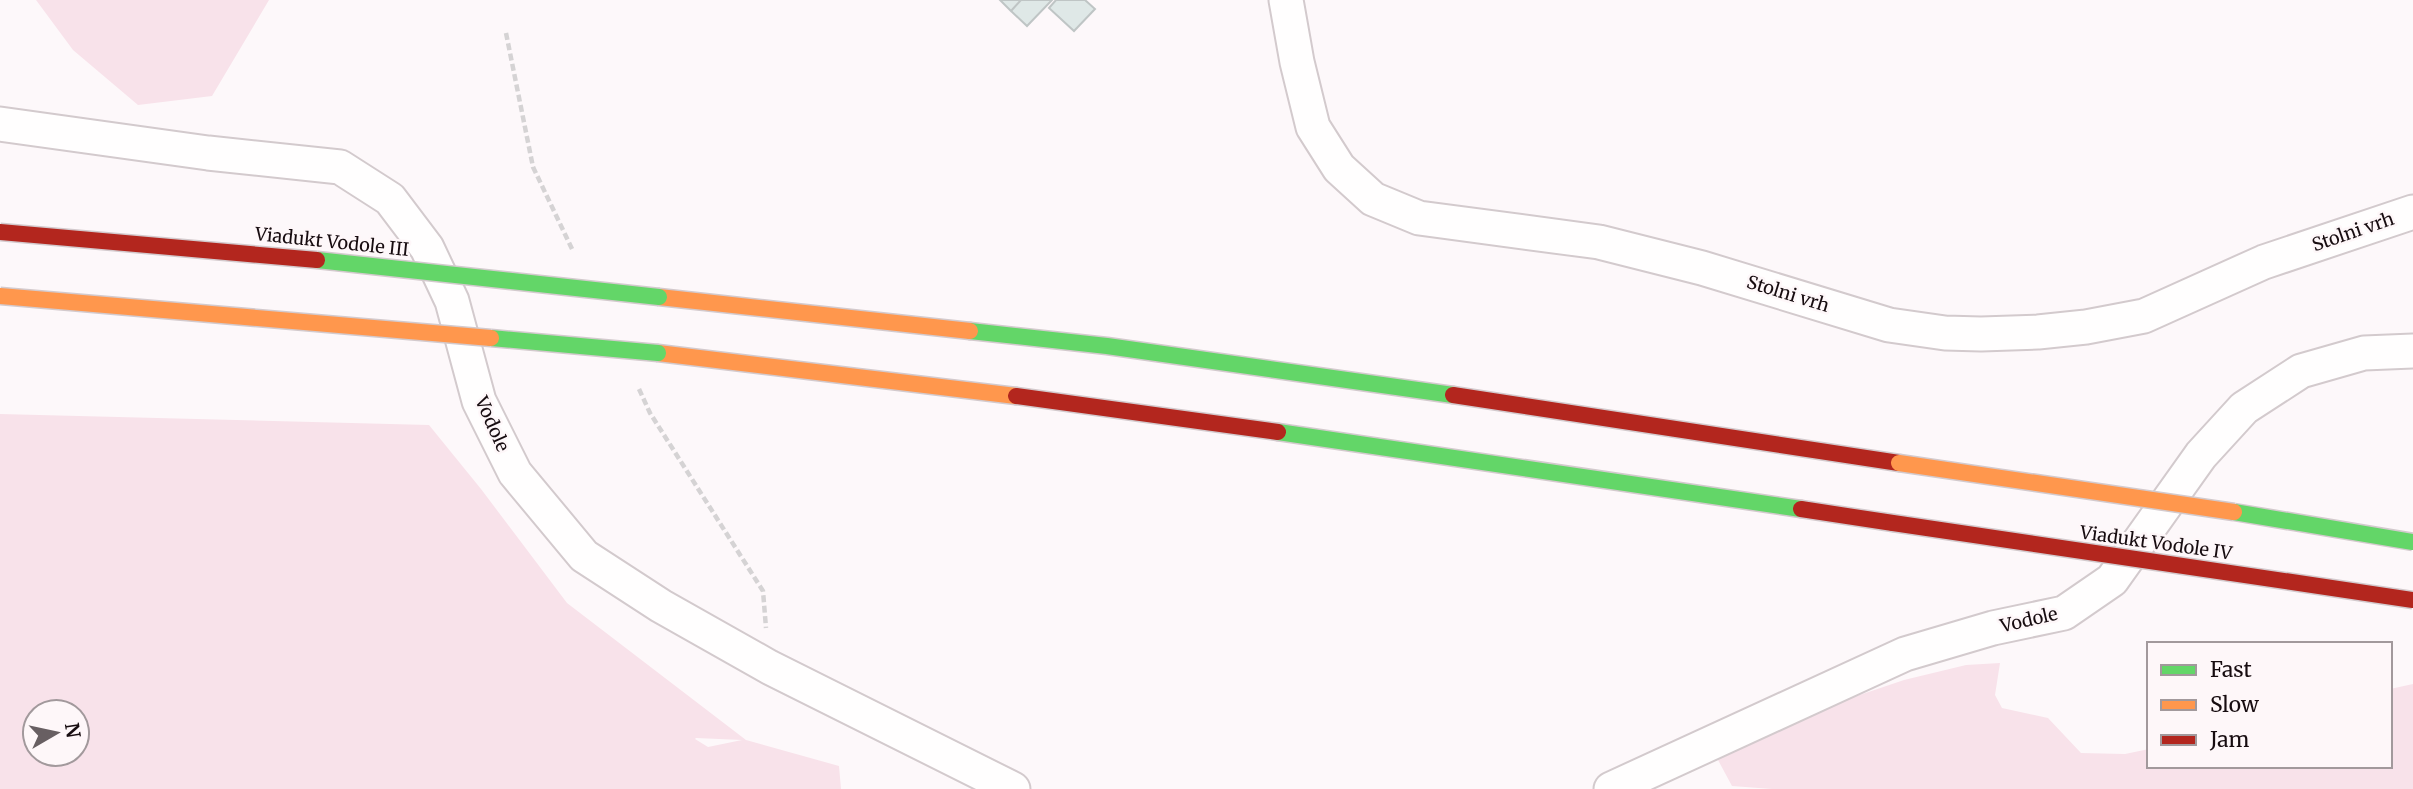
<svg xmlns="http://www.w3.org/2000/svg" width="2413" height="789" font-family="Merriweather,serif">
<rect width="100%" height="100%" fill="#fdf8fa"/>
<path fill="#f8e2ea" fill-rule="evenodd" d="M36 0H269L212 96 138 105 73 50Z
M0 414 429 425 481 489 567 603 746 740 839 766 841 789H0ZM35 712H77V754H35ZM695 739 696 738 742 740 708 747Z
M2000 663 1995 695 2002 708 2048 718 2081 753 2125 754 2149 749V766H2390V689L2413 684V789H1772L1732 786 1718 760 1767 730 1836 703 1904 680 1966 665Z"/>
<path fill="#dfe8e7" stroke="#bfc5c5" stroke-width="2" d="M1000 0H1021L1011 11Z
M1021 0H1052L1027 26 1011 11Z
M1056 0H1085L1095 9 1074 31 1049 8Z"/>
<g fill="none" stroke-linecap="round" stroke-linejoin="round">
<g stroke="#d3cacd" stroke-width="37">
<path id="street" d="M1286 0 1297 62 1313 127 1339 168 1373 199 1419 218 1599 242 1702 268 1889 325 1945 333 1981 334 2038 332 2086 327 2144 316 2264 262 2413 212
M0 124 208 153 340 167 390 199 427 248 452 301 479 401 515 473 584 556 661 606 769 667 1013 789
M1611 789 1905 654 1993 628 2064 613 2112 580 2201 455 2244 408 2301 371 2364 353 2413 351"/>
</g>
<g stroke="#d3cacd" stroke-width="19">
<path id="fast" d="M970 331 1107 346 1453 395
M1278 432 1801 509"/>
</g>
<g stroke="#d3cacd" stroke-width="19">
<path id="slow" d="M659 297 970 331
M658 353 1016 396"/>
</g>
<g stroke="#d3cacd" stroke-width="19">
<path id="jam" d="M1453 395 1899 463
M1016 396 1278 432
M1801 509 1893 523"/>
</g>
<path stroke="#d5d3d4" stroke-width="4.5" stroke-dasharray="7 3.5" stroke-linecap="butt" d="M506 33 533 167 573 251
M639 389 650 413 763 591 766 628"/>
<use href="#street" stroke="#fffefe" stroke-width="33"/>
<use href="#fast" stroke="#63d668" stroke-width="16"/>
<use href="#slow" stroke="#ff974d" stroke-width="16"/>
<use href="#jam" stroke="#b3261e" stroke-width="16"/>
<g stroke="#d3cacd" stroke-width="19" stroke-linecap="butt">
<path id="fast-bridge" d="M317 260 659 297
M491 338 658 353
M2234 512 2413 542"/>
</g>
<g stroke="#d3cacd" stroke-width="19" stroke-linecap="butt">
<path id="slow-bridge" d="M0 296 491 338
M1899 463 2234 512"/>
</g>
<g stroke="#d3cacd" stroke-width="19" stroke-linecap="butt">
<path id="jam-bridge" d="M0 232 317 260
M1893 523 2413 600"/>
</g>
<use href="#fast-bridge" stroke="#63d668" stroke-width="16"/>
<use href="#slow-bridge" stroke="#ff974d" stroke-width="16"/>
<use href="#jam-bridge" stroke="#b3261e" stroke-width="16"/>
</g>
<g text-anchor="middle" stroke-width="5" stroke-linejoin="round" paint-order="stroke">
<g font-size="18" fill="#170c10" stroke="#fef7f9">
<text transform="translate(2353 232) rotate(-19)" y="6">Stolni vrh</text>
<text transform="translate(332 242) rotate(6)" y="6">Viadukt Vodole III</text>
<text transform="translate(1788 294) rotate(17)" y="6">Stolni vrh</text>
<text transform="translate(492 424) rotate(66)" y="6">Vodole</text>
<text transform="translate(2156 543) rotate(8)" y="6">Viadukt Vodole IV</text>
<text transform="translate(2029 620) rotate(-13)" y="6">Vodole</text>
</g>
</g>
<rect x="2147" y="642" width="245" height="126" fill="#fef7f9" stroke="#a2999c" stroke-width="2"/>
<rect x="2161" y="665" width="35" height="10" fill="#63d668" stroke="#a2999c" stroke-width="2"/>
<text x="2210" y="677" font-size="21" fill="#170c10">Fast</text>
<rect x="2161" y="700" width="35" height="10" fill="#ff974d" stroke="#a2999c" stroke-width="2"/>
<text x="2210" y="712" font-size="21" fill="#170c10">Slow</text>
<rect x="2161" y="735" width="35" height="10" fill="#b3261e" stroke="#a2999c" stroke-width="2"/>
<text x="2210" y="747" font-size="21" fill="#170c10">Jam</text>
<g transform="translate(56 733) rotate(81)"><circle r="33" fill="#fef7f9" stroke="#a2999c" stroke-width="2"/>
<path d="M0-5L12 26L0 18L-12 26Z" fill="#685f62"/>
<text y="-10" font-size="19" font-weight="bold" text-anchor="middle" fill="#170c10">N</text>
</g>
</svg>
